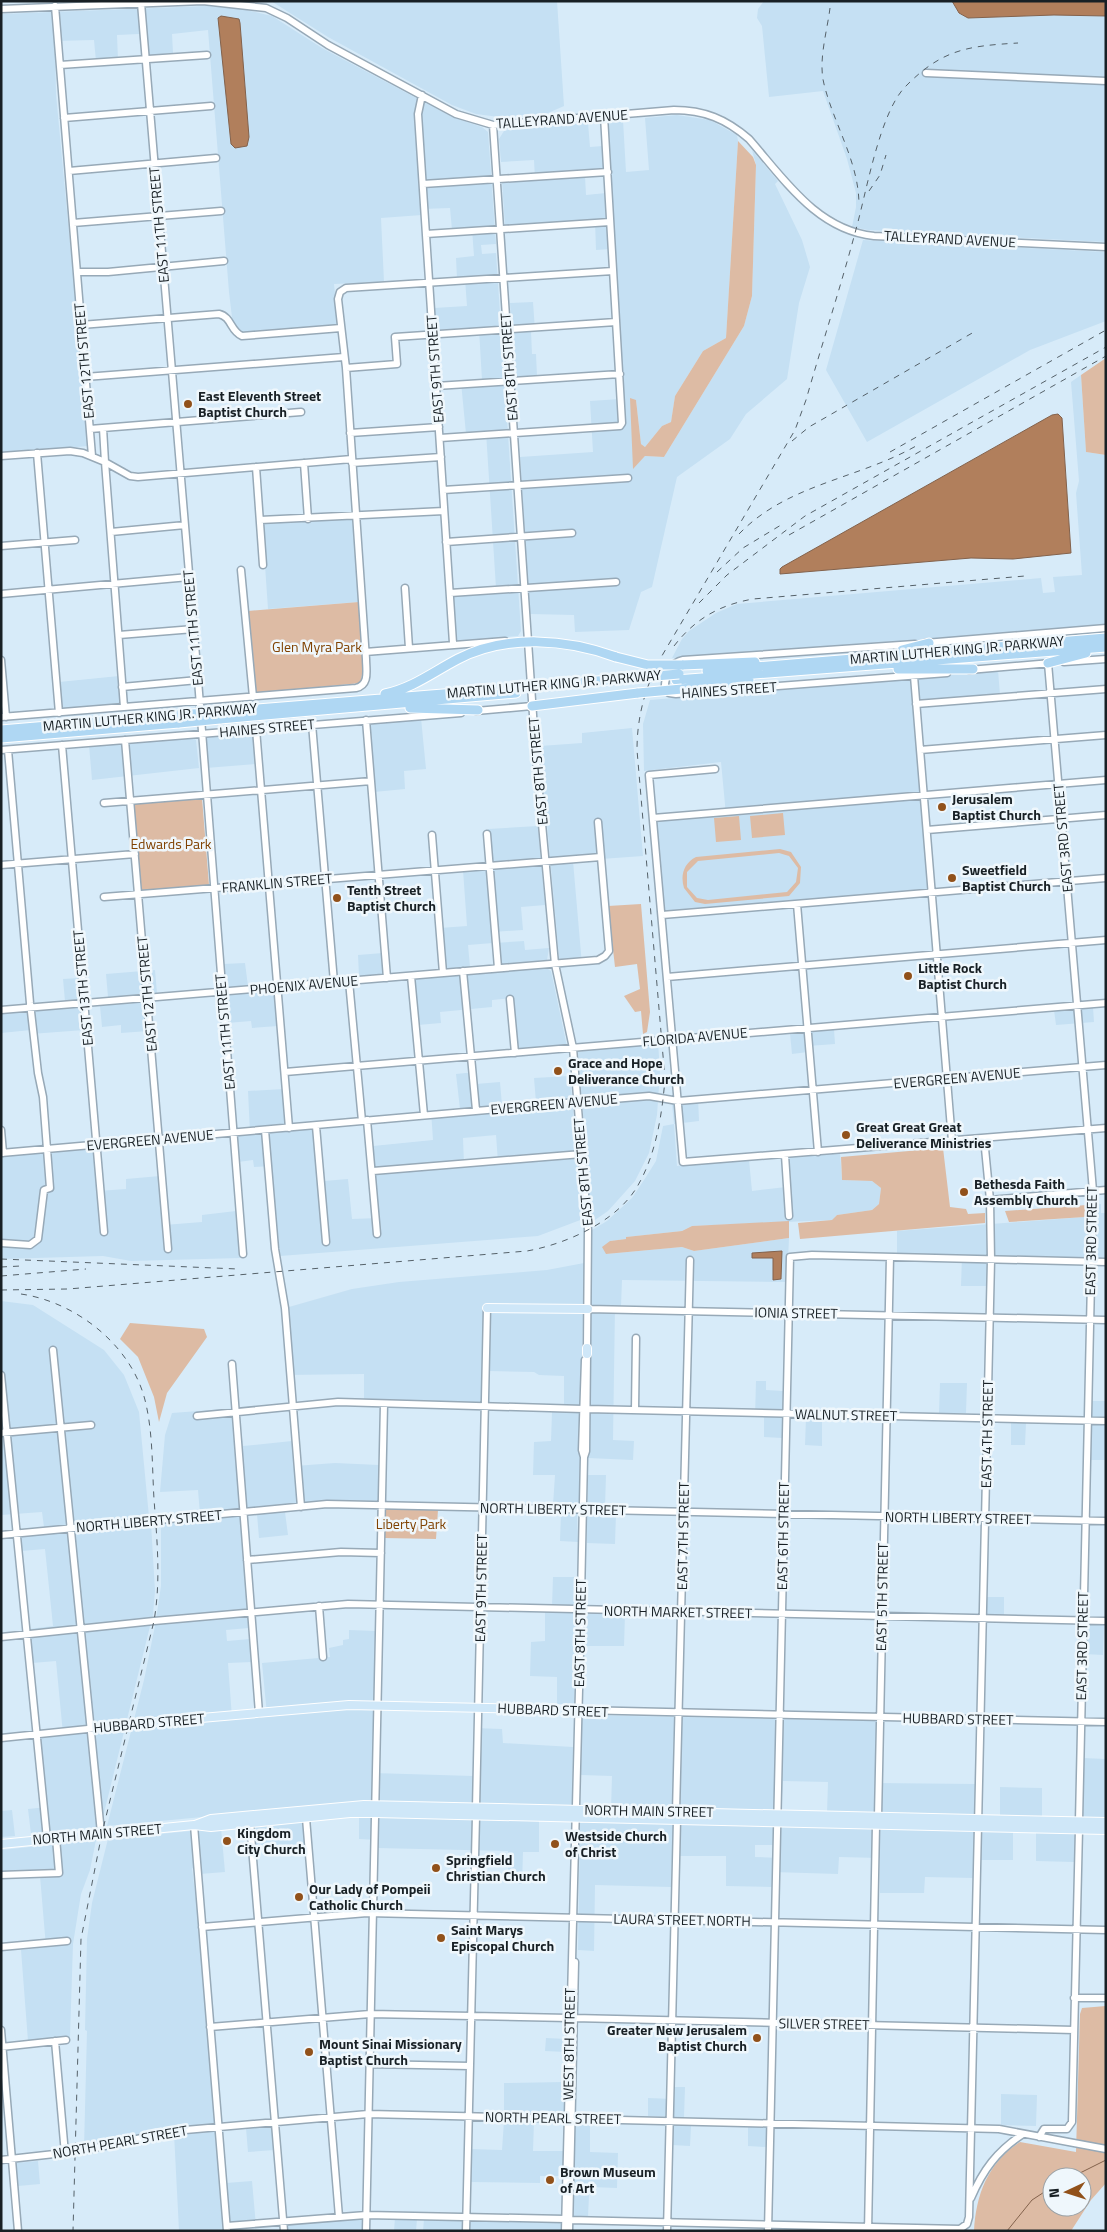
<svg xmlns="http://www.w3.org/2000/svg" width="1107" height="2232" font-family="'Titillium Web',sans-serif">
<rect width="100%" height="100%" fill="#d7ebf9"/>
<path fill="#c5e0f3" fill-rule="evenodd" d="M271 1H557L564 106 548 113 499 117 476 114 452 105 328 37Z
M764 1H952L958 13 968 18 1054 15 1106 16V242L868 230 852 227 856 207V193L847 159 823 91 769 97 762 26 757 18 758 9Z
M206 6 243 9 272 16 322 48 452 117 482 127 488 132 496 244 481 245 482 254 496 253 521 631 518 636 456 641 452 591 496 588 486 432 466 434 461 382 482 380 479 329 435 332 434 308 467 306 465 279H457L456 258 474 256 472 229 452 230 450 208 422 209V215L381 218 384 282 334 284 338 325 245 334 238 331 233 326 229 292 208 30 172 34 173 53 142 57 139 34 117 35 118 60 96 61 94 40 55 41 56 94 89 446 1 453V14Z
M677 115 710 120 737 135 738 141 726 338 703 351 675 396 671 422 662 426 645 447 641 444 636 400 633 468 645 456 664 457 744 326 752 296 756 165 752 150 778 181 775 184 802 240 810 267 799 303 787 379 746 414 730 439 677 477 652 587 641 592 629 630 575 632 574 615 530 614 520 457 593 452 590 401 620 399 610 249 596 250 595 221 505 226 502 181 535 179 534 160 501 162 499 139 504 131 508 130 588 123 590 147 603 146 602 121 623 120 626 172 649 170 645 118ZM605 175 606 193 586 195 585 176Z
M863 240 1106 252V321L1030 350 867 442 826 370Z
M533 302 535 330 531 331 532 354H536L537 376 515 378 510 303Z
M1081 375 1086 452 1106 455V626L773 653 672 658 682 639 689 631 716 613 737 604 1041 578 1043 593 1055 592 1053 577 1082 575 1076 493 1079 481 1071 382Z
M352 518 359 602 268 609 262 522Z
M998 670 1000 695 913 702 929 890 658 913 651 821 726 815 721 762 644 771 643 724 650 700Z
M119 676 121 705 61 710 59 682Z
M421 718 426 769 404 771 405 789 374 792 368 722Z
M632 728 643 856 573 861 582 965 560 968 540 746 582 743V733Z
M253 732 256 764 206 768 205 738Z
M191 737 196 740 199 768 92 780 89 745Z
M538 826 545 905 521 907 523 930 493 932 494 943 524 941 525 950 549 948 547 960 495 965 493 943 468 945 470 967 445 969 440 928 467 926 463 870 492 868 488 829Z
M383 953 384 974 359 976 358 955Z
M245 963 248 986 226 987 224 985 223 964Z
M546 968 551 971 568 1051 517 1055 512 998 492 1000V1007L440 1012 441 1023 418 1025 414 979Z
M155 970 157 993 108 997 106 974Z
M79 978 81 1000 65 1001 63 979Z
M275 991 278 1026 252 1028 251 1021 227 1023 225 995Z
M145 1002 148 1031 121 1033V1025L102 1027 100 1006Z
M82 1007 84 1030 31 1034V1030L1 1033V1013Z
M1093 1007 1094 1022 1056 1025 1054 1010Z
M834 1029 835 1044 808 1046V1052L792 1054 790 1033Z
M658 1042 660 1072 657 1115 649 1153 635 1181 608 1211 592 1222 578 1052Z
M475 1072 476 1084 500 1082 502 1105 536 1102 534 1078 570 1076 583 1219 538 1236 280 1256 272 1166 254 1167 253 1160 238 1162 236 1135 250 1133 248 1091 284 1089 287 1130 319 1127 324 1181 348 1179 352 1219 378 1218 373 1146 433 1140 431 1111 460 1109 456 1074ZM496 1135 498 1162 464 1164 463 1138Z
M698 1097 699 1121 674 1124 677 1166 749 1160 752 1191 786 1187 783 1157 840 1152 842 1180 872 1181 881 1188 879 1204 872 1210 837 1215 833 1220 692 1226 682 1231 626 1237V1239L610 1241 606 1254 682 1247 694 1251 789 1238 787 1282 622 1280 621 1306H615L613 1440 634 1441 633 1460 588 1458 592 1230 607 1221 632 1198 646 1177 656 1161 663 1126 674 1124 672 1103 674 1100Z
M94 1147 98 1191 126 1189V1179L160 1176 164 1225 202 1222V1215L236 1211 240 1258 131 1261 103 1256 1 1259V1155Z
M1101 1204V1213H1106V1259L994 1257 993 1286H961L962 1256 897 1255V1231L1085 1217 1087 1205Z
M584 1263 579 1504 575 1506 553 1505 555 1475H533L534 1442 551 1441 552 1412H564V1376L539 1375 534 1372 489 1371 488 1403 364 1399V1374L287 1375 282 1309 352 1289 399 1282 547 1270Z
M1 1301 33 1305 104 1350 124 1375 139 1412 149 1517 44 1527 42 1512 1 1515Z
M756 1381H766V1390L783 1391 782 1438 764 1437V1417H755Z
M940 1383H967L966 1413H939Z
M1091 1401H1106V1460H1090Z
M238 1408 243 1446 292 1441 295 1466 335 1463 379 1465V1501L329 1500 200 1514 198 1490 160 1492 165 1435 172 1413Z
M806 1418H822V1446L805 1445Z
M1011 1422 1026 1423 1025 1445H1011Z
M588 1475H606L605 1507 588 1505Z
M285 1512 288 1535 259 1538 257 1514Z
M561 1512 577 1513 578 1542 560 1541Z
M591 1512 616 1513 615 1544 587 1543V1518L588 1514Z
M240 1516 249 1628 226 1630 227 1641 250 1639 252 1662 228 1663 232 1718 267 1715 262 1663 330 1657 329 1648 343 1645V1640L349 1639V1630L376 1631 373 1773 473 1776 474 1728 502 1729 503 1743 573 1747 572 1805 318 1806 107 1826 144 1680 155 1626 161 1586V1523Z
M151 1523 155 1591 153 1614 103 1817 96 1827 31 1834 28 1809 47 1807 40 1737 63 1734 56 1661 32 1663 29 1629 53 1626 45 1549 21 1551 19 1536Z
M553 1577H577L574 1707H557V1677L530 1676 531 1642 545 1641V1606H552Z
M986 1597H1004V1617L985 1616Z
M584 1613 625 1614 624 1646H583Z
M1086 1623 1104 1624 1103 1655 1085 1654Z
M582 1715 877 1721 875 1783 976 1784 975 1816 827 1813 828 1782 783 1781 781 1812 611 1809 612 1776 581 1775Z
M1083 1758 1106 1759V1819H1082Z
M1000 1787 1042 1788V1818L1000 1817Z
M12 1810 15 1836 1 1837V1811Z
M359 1816 539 1819V1852H523L522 1884 508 1883V1851L377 1848V1840L359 1839Z
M303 1820 305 1845 249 1850 247 1826Z
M591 1821 1013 1830V1860H974V1878L925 1877 924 1893H880V1858L839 1857 838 1874 773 1872 772 1887 726 1886V1856H672L671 1887 595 1885 594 1951 578 1950 580 1823ZM755 1845H780V1858L755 1857Z
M221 1828 225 1872 200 1874 192 1868 198 1917 215 2124 166 2128 84 2148 87 2031 85 2030 87 1939 92 1903 108 1839Z
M1036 1831 1075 1832 1074 1862 1036 1861Z
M96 1840 90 1870 81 1894 73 1944 70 2037 28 2041 21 1950 46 1947 40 1876 1 1877V1850Z
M546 2038 566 2039V2052L545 2051Z
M565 2082V2115H504V2083Z
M673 2087H685L684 2117 648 2116V2098L673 2099Z
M1001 2094 1037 2095 1036 2126 1001 2125Z
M504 2121 534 2122 533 2151H564L563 2176H540V2183L470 2182V2149L502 2150Z
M579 2122 590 2123V2152L618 2153 617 2188 591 2187V2195H589L588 2217 571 2216 574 2124Z
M272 2125 274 2150 248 2152 246 2128Z
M673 2125 691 2126 690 2146 672 2145Z
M748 2127H767L766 2147 748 2146Z
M222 2130 226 2183 252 2181 256 2226 230 2229V2231H179L174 2133Z
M38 2161 40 2184 18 2186 15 2163Z
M363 2218V2231H280V2224Z
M395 2218 417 2219 416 2231H394Z
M424 2219 562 2222V2231H423Z"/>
<path fill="#ddbba4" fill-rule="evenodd" d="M738 141 753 157 756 165 752 296 744 326 664 457 645 456 633 469 630 398 636 400 641 444 645 447 662 426 671 422 675 396 703 351 726 338Z
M1106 358V455L1086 452 1081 375Z
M359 602 363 665 361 683 256 693 248 611Z
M202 798 209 885 141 891 133 803Z
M783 813 785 835 752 838 750 816Z
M739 816 741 840 716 842 714 818Z
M780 849 791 852 801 867 800 883 789 896 705 904 695 902 684 888C680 875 684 863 696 857ZM779 853 789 856 798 868 796 882 787 892 708 900 697 898 687 887V872L698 861Z
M641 904 650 1012 647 1032 643 1034 641 1011 635 1012 624 996 640 989 637 964 615 967 608 906Z
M943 1148 950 1207 966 1209 968 1214 985 1213V1223L800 1239 798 1223 832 1220 837 1215 872 1210 879 1204 881 1188 872 1181 842 1180 841 1157Z
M1087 1205 1085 1217 1009 1222 1005 1211Z
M789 1221V1238L694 1251 682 1247 606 1254 602 1247 610 1241 626 1239V1237L682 1231 692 1226Z
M130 1323 204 1329 207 1337 167 1393 159 1422 154 1397 138 1357 120 1339Z
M386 1509 438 1510 436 1539 384 1538Z
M1106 2006V2183L1091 2200 1071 2231H974C976 2194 988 2163 1020 2142L1076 2152 1080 2014 1082 2008ZM1052 2177H1082V2207H1052Z"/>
<path fill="#b17f5c" stroke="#83624c" d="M952 1H1106V16L1054 15 968 18 959 13Z
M221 16 239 19 240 23 249 137 247 146 235 148 231 144 218 18Z
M1058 414 1062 418 1071 553 1013 559 971 558 780 574V569L782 567 1052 415Z
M782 1251 781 1279 773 1280V1258H752V1253Z"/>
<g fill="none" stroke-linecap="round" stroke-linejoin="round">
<path stroke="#83624c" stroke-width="1" d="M1072 2177 1106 2160
M1007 2231 1032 2200 1052 2187"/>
<g stroke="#97a9b7" stroke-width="9">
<path id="minor" d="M141 3 198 680 243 1254
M55 6 92 456
M1 9 203 1 266 8 287 18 328 45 456 114 493 125 674 110C704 110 726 119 749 139 784 179 817 230 874 236L1106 247
M60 65 207 55
M926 73 1106 81
M422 95 418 114 453 643
M64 118 211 106
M493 125 536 759 555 964 573 1048 588 1230 587 1348
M69 171 216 158
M423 184 608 172
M73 223 221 211
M426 234 610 222
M77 272H108L224 261
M81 325 219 314C232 317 230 331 242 336L341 328
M346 368 397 364 395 337 616 322
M85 377 344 357
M436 386 620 374
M103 428 105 462 130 476 138 477 352 459
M90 429 301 412
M350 433 439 427
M440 438 620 426 622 423 604 116
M37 453 59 713
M1 456 70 451 83 453 105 462 124 707
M304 463 308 519
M352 463 441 457
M256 467 263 565
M443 490 628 478
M260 520 444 511
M111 532 185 525
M446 542 572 533
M1 546 75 540
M241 570 253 697
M405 588 409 648
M450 593 616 582
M1 594 189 577
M119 635 194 629
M925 643 1106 628
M915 644 683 660C671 662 664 678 665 689L669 693 676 694 947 673
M365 652 505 641
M1 660 6 717
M1064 662 1106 659
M1048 663 1093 1191 1079 1821
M969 670 1051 663
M914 676 952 1141
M122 687 198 680
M916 704 1106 689
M476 711 532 706
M1 717 356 688C370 685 366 670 366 659L346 368 338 299 340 292 346 288 613 271
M366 720 387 978
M312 724 334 982
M256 729 289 1128
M125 740 168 1249
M62 745 104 1232
M1 750 461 713
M920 750 1106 735
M715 769 649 775 683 1162 1106 1128
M104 803 371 781
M653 818 1106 780
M927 830 1106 815
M487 834 498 968
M432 835 443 973
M1 865 135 854
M104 897 601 857
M797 904 818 1152
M662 915 1106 878
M463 971 476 1110
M411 976 424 1115
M667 977 1106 940
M349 981 362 1121
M510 999 515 1053
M1 1010 598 960 605 956 609 951 598 822
M285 1072 1106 1003
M367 1120 377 1234
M316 1126 326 1242
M1 1130 3 1153
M265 1130 275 1249 285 1308 301 1507
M1 1153 577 1102 649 1096 678 1101 1106 1065
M785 1155 789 1216
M373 1171 582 1154
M990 1200 1106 1190
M1 1243 30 1245 38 1239 44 1190 50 1188 43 1097 38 1073 30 1003 8 750
M588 1309 1106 1320
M53 1350 101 1833
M232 1364 259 1713
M1 1375 47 1839
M587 1409 1106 1421
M635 1410 636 1338
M197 1416 338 1402 583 1409
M1 1433 91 1425
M584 1457 582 1450 585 1360
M1 1535 327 1504 1106 1521
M247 1560 341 1552 381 1553
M319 1606 323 1657
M1 1637 154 1621 348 1604 1106 1621
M580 1643 584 1457 586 1451 587 1354
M579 1710 1106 1722
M1 1738 155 1722
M476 1808 487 1308
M676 1812 690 1260
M878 1817 890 1257
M306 1818 339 2217
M250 1823 284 2231
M194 1825 227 2231
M1 1875 59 1873 56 1838
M202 1927 367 1913 1106 1930
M1 1947 67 1941
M1074 1998H1106
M574 2018 1074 2030
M210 2027 370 2014 569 2018
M1 2030 18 2231
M55 2041 65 2154
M1 2047 66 2040
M369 2064 470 2066
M1039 2137 1044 2129H1067L1072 2122 1079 1829
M1 2160 81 2151 174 2131 368 2114 999 2129 1106 2149
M971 2198C983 2170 997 2151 1023 2134
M569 2220 960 2229 967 2224 969 2217 991 1260 990 1200 984 1138
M227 2226 366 2215 565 2219
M366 2231 384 1404
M466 2231 476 1816
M565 2231 580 1651
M569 2231 575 1962
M667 2231 677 1820
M768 2231 790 1257 812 1255 1106 1262
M868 2231 876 1825"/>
</g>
<g stroke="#fff" stroke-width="10">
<path id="major" d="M487 1308 588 1309
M587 1354V1348
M580 1651V1643
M155 1722 349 1705 579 1710
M195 1825 211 1819 364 1805 1106 1822
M1 1844 194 1825 211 1827 350 1813H375L1106 1830"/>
</g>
<g stroke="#fff" stroke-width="11">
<path id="highway" d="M902 650 929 643
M1048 663 1086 653
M682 665 755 662
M898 669H973
M707 671 1106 638
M676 680 1106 647
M682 689 749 680
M385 694C413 688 433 672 458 659 506 634 567 639 616 657
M532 706 638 693
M410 708 478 710
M219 712 468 692
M220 719 516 693
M1 730 178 715
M1 738 179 723"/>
</g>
<use href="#minor" stroke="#fff" stroke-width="6"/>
<use href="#major" stroke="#cfe7f8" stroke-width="8"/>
<use href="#highway" stroke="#afd7f3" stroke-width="9"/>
<path stroke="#556169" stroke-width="1" stroke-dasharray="6 6" stroke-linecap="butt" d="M320 1H364
M830 8C827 32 818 61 824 84 834 125 859 162 859 205
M869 191 880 175 886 155
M792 441 809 427 974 332
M890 452 1106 330
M739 534C787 484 858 479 916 446
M789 535 1106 356
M717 572 743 548 781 525
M699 603 727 575 805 516 1106 347
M674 646C695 619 719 605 753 599L1025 576
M1 1259 238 1269
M1 1267 21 1266
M1 1276 86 1269
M1 1290 68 1289 527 1251C566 1244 616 1222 637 1187 656 1155 662 1115 665 1079L637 750C637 715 646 684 663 654L795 430 806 400C822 344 840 289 855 233 866 195 879 114 905 87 942 49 968 46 1018 43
M21 1294C76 1302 131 1345 145 1400 153 1432 152 1466 154 1499 157 1540 161 1580 154 1621L102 1833 81 1939 73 2231"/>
<g stroke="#fff" stroke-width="11" stroke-linecap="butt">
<path id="highway-bridge" d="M616 657 648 665H682
M515 688 679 674
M638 693 682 689
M178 715 219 712
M179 723 220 719"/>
</g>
<use href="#highway-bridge" stroke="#afd7f3" stroke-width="9"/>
</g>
<g fill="#91511a" stroke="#eff7fc" stroke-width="2">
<circle cx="188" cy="404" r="5"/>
<circle cx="942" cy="807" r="5"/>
<circle cx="952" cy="878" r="5"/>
<circle cx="337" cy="898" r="5"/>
<circle cx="908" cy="976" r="5"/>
<circle cx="558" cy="1071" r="5"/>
<circle cx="846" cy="1135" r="5"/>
<circle cx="964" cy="1192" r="5"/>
<circle cx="227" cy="1841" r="5"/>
<circle cx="555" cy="1844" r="5"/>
<circle cx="436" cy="1868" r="5"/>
<circle cx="299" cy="1897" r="5"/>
<circle cx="441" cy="1938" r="5"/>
<circle cx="757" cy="2038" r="5"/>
<circle cx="309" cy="2052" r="5"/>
<circle cx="550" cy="2180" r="5"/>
</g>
<g text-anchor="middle" stroke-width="5" stroke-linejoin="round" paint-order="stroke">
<g font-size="14" fill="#182025" stroke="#eff7fc">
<text transform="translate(562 119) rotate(-4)" y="5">TALLEYRAND AVENUE</text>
<text transform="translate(159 225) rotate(-95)" y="5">EAST 11TH STREET</text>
<text transform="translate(950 239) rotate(3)" y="5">TALLEYRAND AVENUE</text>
<text transform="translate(84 361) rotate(-95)" y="5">EAST 12TH STREET</text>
<text transform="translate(509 367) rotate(-94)" y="5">EAST 8TH STREET</text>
<text transform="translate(435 369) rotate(-94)" y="5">EAST 9TH STREET</text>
<text transform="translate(193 628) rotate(-95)" y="5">EAST 11TH STREET</text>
<text transform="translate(957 650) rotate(-5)" y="5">MARTIN LUTHER KING JR. PARKWAY</text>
<text transform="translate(554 684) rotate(-5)" y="5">MARTIN LUTHER KING JR. PARKWAY</text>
<text transform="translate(729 690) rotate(-4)" y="5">HAINES STREET</text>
<text transform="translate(150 717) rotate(-5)" y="5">MARTIN LUTHER KING JR. PARKWAY</text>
<text transform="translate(267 728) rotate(-5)" y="5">HAINES STREET</text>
<text transform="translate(538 771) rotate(-95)" y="5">EAST 8TH STREET</text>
<text transform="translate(1063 838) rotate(-95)" y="5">EAST 3RD STREET</text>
<text transform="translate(277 883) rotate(-5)" y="5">FRANKLIN STREET</text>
<text transform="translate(304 985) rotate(-5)" y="5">PHOENIX AVENUE</text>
<text transform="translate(83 988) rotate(-95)" y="5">EAST 13TH STREET</text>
<text transform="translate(147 994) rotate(-95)" y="5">EAST 12TH STREET</text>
<text transform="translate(225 1032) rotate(-95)" y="5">EAST 11TH STREET</text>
<text transform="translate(695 1037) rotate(-5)" y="5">FLORIDA AVENUE</text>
<text transform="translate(957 1078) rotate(-5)" y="5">EVERGREEN AVENUE</text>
<text transform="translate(554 1104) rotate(-5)" y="5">EVERGREEN AVENUE</text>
<text transform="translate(150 1140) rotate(-5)" y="5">EVERGREEN AVENUE</text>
<text transform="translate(583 1172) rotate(-95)" y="5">EAST 8TH STREET</text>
<text transform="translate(1091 1241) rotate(-89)" y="5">EAST 3RD STREET</text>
<text transform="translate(796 1313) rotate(1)" y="5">IONIA STREET</text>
<text transform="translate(846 1415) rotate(1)" y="5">WALNUT STREET</text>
<text transform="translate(987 1434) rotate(-89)" y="5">EAST 4TH STREET</text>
<text transform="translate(553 1509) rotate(1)" y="5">NORTH LIBERTY STREET</text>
<text transform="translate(958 1518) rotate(1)" y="5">NORTH LIBERTY STREET</text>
<text transform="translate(149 1521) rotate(-5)" y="5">NORTH LIBERTY STREET</text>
<text transform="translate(683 1536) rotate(-89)" y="5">EAST 7TH STREET</text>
<text transform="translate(783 1536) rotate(-89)" y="5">EAST 6TH STREET</text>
<text transform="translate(481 1588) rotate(-89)" y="5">EAST 9TH STREET</text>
<text transform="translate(882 1597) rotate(-89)" y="5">EAST 5TH STREET</text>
<text transform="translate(678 1612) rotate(1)" y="5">NORTH MARKET STREET</text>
<text transform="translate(580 1633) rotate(-89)" y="5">EAST 8TH STREET</text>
<text transform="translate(1082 1646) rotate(-89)" y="5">EAST 3RD STREET</text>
<text transform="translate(553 1710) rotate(2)" y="5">HUBBARD STREET</text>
<text transform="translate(958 1719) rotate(1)" y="5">HUBBARD STREET</text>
<text transform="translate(149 1723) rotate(-5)" y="5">HUBBARD STREET</text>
<text transform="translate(649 1811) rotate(1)" y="5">NORTH MAIN STREET</text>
<text transform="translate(97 1834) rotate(-5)" y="5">NORTH MAIN STREET</text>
<text transform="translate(682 1920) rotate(1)" y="5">LAURA STREET NORTH</text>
<text transform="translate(824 2024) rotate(1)" y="5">SILVER STREET</text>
<text transform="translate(569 2044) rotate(-89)" y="5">WEST 8TH STREET</text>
<text transform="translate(553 2118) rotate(1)" y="5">NORTH PEARL STREET</text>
<text transform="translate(120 2142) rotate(-10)" y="5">NORTH PEARL STREET</text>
</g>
<g font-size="14" font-weight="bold" fill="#182025" stroke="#eff7fc" text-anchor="start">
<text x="198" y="401">East Eleventh Street<tspan x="198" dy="16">Baptist Church</tspan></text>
<text x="952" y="804">Jerusalem<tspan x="952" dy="16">Baptist Church</tspan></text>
<text x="962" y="875">Sweetfield<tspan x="962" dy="16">Baptist Church</tspan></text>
<text x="347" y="895">Tenth Street<tspan x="347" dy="16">Baptist Church</tspan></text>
<text x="918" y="973">Little Rock<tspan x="918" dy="16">Baptist Church</tspan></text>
<text x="568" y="1068">Grace and Hope<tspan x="568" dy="16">Deliverance Church</tspan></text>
<text x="856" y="1132">Great Great Great<tspan x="856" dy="16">Deliverance Ministries</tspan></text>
<text x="974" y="1189">Bethesda Faith<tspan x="974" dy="16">Assembly Church</tspan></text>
<text x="237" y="1838">Kingdom<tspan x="237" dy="16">City Church</tspan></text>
<text x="565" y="1841">Westside Church<tspan x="565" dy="16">of Christ</tspan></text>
<text x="446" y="1865">Springfield<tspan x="446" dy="16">Christian Church</tspan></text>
<text x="309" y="1894">Our Lady of Pompeii<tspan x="309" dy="16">Catholic Church</tspan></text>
<text x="451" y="1935">Saint Marys<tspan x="451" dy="16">Episcopal Church</tspan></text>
<text x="747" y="2035" text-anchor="end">Greater New Jerusalem<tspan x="747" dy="16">Baptist Church</tspan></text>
<text x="319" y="2049">Mount Sinai Missionary<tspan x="319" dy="16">Baptist Church</tspan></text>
<text x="560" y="2177">Brown Museum<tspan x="560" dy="16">of Art</tspan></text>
</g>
<g font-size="14" fill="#804202" stroke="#eff7fc">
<text x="317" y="652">Glen Myra Park</text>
<text x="171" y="849">Edwards Park</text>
<text x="411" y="1529">Liberty Park</text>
</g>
</g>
<rect width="1107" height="2232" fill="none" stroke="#182025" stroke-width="5"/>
<g transform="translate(1067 2192) rotate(266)"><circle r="24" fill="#eff7fc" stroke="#99a1a6"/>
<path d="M0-4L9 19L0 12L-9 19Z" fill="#91511a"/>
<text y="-8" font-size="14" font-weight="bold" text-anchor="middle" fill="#182025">N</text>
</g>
</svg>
